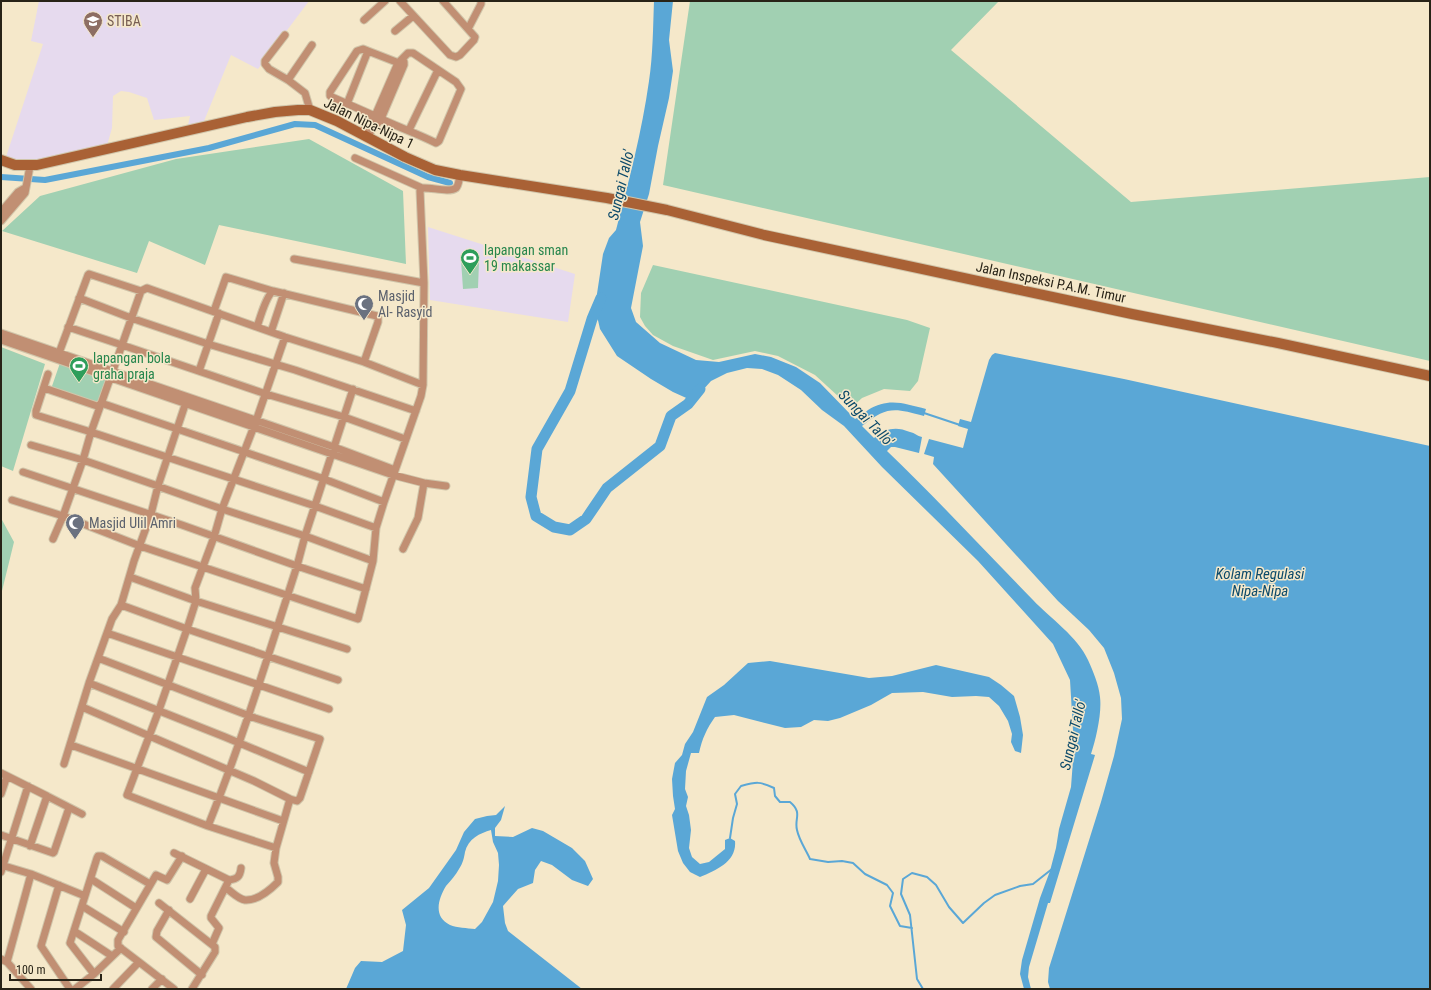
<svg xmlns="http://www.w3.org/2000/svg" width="1431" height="990" font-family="'Roboto Condensed',sans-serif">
<rect width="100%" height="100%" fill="#f5e8ca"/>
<path fill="#e6daee" d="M39 1H309L258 69 231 55 202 126 187 130 190 116 154 120 147 98 129 92 121 91 113 96 112 128 106 149 36 164 5 160 43 44 31 41Z
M428 227 575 274 568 322 430 300Z"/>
<path fill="#a1d0b2" d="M690 1H999L951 50 1131 202 1430 177V361L663 185Z
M309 139 403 191 406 264 219 225 205 265 149 241 137 273 2 231 40 196 176 159Z
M461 260 479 262 478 288 463 289Z
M653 265 907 320 930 328 918 381 910 391 884 389 862 398 851 408 815 375 778 356 755 351 713 360 673 346 653 335 645 326 640 317 641 293Z
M1 347 45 364 13 471 1 466Z
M60 363 106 378 97 404 51 389Z
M1 518 14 542 1 595Z"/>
<path fill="#5aa7d6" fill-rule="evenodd" d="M654 1H673L669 40 673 71 669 98 658 146 649 194 640 222 643 246 631 308 636 322 660 343 696 360 719 362 755 354 771 357 796 367 820 383 855 419C860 417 864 413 868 410 889 397 905 404 926 409L924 416C894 408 887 406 862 426L874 438C886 428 896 426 910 432 915 433 917 436 922 437L919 453 895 447H891L887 451C937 499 984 550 1033 600 1050 618 1078 637 1088 660 1093 671 1099 685 1100 697 1102 713 1096 739 1091 754L1095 755 1050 903H1048L1029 967 1028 977 1031 989H1024L1020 974 1022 960 1040 898 1050 871 1056 848 1059 829 1071 787 1074 747 1070 680 1053 644 978 561 882 467 844 426 822 410 801 390 778 375 762 369 747 368 727 373 711 381 693 401 673 392 651 379 617 356 600 329 595 307 603 254 609 238 616 230C629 181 642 131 649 81 653 55 653 27 654 1Z
M995 353 1124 379 1430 446V989H1050L1048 982 1049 968 1101 802 1114 756 1122 719 1121 698 1114 673 1104 648 1089 630 1058 601 933 464 934 457 924 454 929 439 963 448 968 429 958 426 960 419 971 422 989 360 992 355Z
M770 661 869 678 892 676 936 665 989 677 1001 685 1014 696 1020 717 1023 735 1021 753 1015 751 1011 742 1012 734 1008 721 999 706 989 697 976 696 952 697 923 692 892 693 871 705 840 718 828 721 814 720 801 727 785 728 734 715 715 717C707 728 702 739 699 753H691L686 771 685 789 688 797 686 806 689 815 691 830 689 848 692 857 700 864 709 862 725 849V840L730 838 735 841C737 861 717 870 700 877L690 872 683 863 678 851 672 815 675 809 673 796 672 779 675 763 682 755 685 744 693 732 707 697 724 685 748 663Z
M505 806 501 820 495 828V836L513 837 532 828 543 831 572 848 585 861 593 879 588 886 572 880 552 865 541 861 535 870 533 883 518 889 503 906 505 923 508 931 582 989H346L355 968 361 961 382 962 403 951 406 925 402 910 429 888 456 850 464 832 475 819 487 816 496 815ZM491 830 493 842 498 853 499 865 498 881 493 902 482 922 475 929C467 928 457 928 450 925 433 917 438 899 446 886 451 880 456 875 459 869 463 863 464 858 465 852 468 839 480 833 491 830Z"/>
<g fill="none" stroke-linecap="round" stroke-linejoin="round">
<path stroke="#5aa7d6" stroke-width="2" d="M924 413 960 425
M730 838 733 818 737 804 735 794 741 786C756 782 760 781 774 788L775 796 780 802H790C803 813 794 818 797 830 799 840 806 850 810 859L828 862 842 861 853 863 865 874 887 885 893 893 890 906 900 926 912 928
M923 989 917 979 910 915 901 894 903 879 912 873 927 877 936 885 949 907 963 923 984 903 995 895 1020 886 1033 884 1052 869"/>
<path stroke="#5aa7d6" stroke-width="6" d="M1 177 45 180 209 148 295 124 315 125 428 177 450 183"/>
<path stroke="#5aa7d6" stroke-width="11" d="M601 298 592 319 570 391 537 449 531 497 536 516 554 527 570 530 586 519 607 488 660 446 671 416 688 404 700 389"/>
<g stroke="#d0c5aa" stroke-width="9">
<path id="street" d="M400 1 450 55 456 57 460 55 474 40 475 37 443 1
M364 20 385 1
M468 29 481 4V1
M395 31 413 16
M285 35 265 61V64L269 69 288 80 305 93 310 110
M288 80 312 45
M347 104 368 51 404 65
M409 130 438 70
M361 133 375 116 398 63 408 53H413L456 82 461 89 439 141 436 143C416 133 395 126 375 116L332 97 330 96V92L357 51 363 49 368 51
M367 136 381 119 404 65V62
M355 158 422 188
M1 212 18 192 25 188
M1 221 25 193 30 166
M294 259 424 283
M79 298 131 318 208 344 295 370 416 411
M214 311 226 277 273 291
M68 327 122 345 91 432 315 506 376 528
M257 327C260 318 266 296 273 291L377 316 378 317V322L364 362
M271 332 284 293
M1 333 334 447 395 470
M1 340 393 475 424 483 446 486
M59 353 88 275 89 274 141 291
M199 371 219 313
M48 374 36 411V415L91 432 83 460 158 486
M44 388 100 407
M353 389 305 536 373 561 376 528 384 502 421 396 423 385 424 283 420 191 422 188C431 187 449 193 456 188 459 185 459 179 460 175
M101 403 324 479 384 502
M405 439 344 417 266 394 122 345 141 291 147 288 285 337 364 362 423 385
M31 445 83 460 63 516 140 546 358 619 373 561
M23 472 182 525 297 566 305 536 222 509 256 421 285 337
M12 500 63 516 53 539
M403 549 418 518 424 483
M130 577 196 601 347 649
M121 605 134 561 151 514 158 486 187 399
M107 633 329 709
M338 680 187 629 159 710 127 795 208 826C242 741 269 653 297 566L366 589
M89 683 225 737 309 772
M82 707 254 781 290 799 297 801 300 798 320 739 255 718 98 658
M71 745 283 821
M64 764 89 683 112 619 121 605 187 629 196 601 195 588 214 537 222 509 160 487
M1 773 47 796 30 846
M1 794 7 776
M47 796 82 814
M208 826 276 848
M1 835 53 853 54 852 69 808
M174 853 229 880 211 916V918L219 928 212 944
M1 865 31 874 85 896 97 858 98 856H102L150 884
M1 872 28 786
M91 879 136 908
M229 880C237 879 240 877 241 868
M59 885 41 946 70 989
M226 888C232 892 238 899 245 900 257 901 270 890 278 882V877L274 863 276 848 290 799
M85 896 70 943 94 974
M190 899 206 869
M159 903 215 947V952L192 989
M82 906 124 932
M169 910 157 931 156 937 202 975
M74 931 112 956
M1 959 7 962 31 989
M7 962 31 874
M139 962 174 989
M75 989 94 974 121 948
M113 989 139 962 118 946V940L156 875 167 880 182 856
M152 989 162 979"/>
</g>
<g stroke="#d0c5aa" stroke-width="12">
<path id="secondary" d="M1 160 15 165H37L247 117 275 112 298 110H310L337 121 405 157 435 170 460 175 607 198 667 210 764 235 1132 314 1278 343 1430 376"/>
</g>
<use href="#street" stroke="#c18f73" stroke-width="7"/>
<use href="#secondary" stroke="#a96135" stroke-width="10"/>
</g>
<defs>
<g id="university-pin" transform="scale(1)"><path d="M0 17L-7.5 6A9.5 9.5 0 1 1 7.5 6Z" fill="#8d6e63" stroke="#f5e8ca"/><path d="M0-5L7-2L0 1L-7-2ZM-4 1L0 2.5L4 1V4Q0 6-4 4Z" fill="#fff"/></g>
<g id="stadium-pin" transform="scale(1)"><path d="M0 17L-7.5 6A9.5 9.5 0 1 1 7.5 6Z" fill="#2e9e5b" stroke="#f5e8ca"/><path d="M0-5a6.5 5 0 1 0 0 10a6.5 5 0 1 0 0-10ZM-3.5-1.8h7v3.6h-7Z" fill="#fff"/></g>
<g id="mosque-pin" transform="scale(1)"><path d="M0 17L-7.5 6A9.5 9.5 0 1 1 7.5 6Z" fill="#6b7280" stroke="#f5e8ca"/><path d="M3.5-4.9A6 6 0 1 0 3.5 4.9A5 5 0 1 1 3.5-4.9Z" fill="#fff"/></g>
</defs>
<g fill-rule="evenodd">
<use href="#university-pin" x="93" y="21"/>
<use href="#stadium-pin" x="470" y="258"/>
<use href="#mosque-pin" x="364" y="304"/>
<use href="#stadium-pin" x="79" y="366"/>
<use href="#mosque-pin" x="75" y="523"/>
</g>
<g text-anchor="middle" stroke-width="3" stroke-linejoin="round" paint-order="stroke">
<g font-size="14" fill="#785e54" stroke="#f5e8ca" text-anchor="start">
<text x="107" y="26">STIBA</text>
</g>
<g font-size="14" fill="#282317" stroke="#f5e8ca">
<text transform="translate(369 123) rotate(26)" y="5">Jalan Nipa-Nipa 1</text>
<text transform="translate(1051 282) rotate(12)" y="5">Jalan Inspeksi P.A.M. Timur</text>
</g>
<g font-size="14" fill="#27864d" stroke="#f5e8ca" text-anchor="start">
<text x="484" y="255">lapangan sman<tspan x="484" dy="16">19 makassar</tspan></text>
<text x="93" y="363">lapangan bola<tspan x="93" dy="16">graha praja</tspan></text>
</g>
<g font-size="14" fill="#5b616d" stroke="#f5e8ca" text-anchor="start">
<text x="378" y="301">Masjid<tspan x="378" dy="16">Al- Rasyid</tspan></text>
<text x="89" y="528">Masjid Ulil Amri</text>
</g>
<g font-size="15" font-style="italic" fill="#0c4a6a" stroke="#f5e8ca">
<text transform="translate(621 185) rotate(-77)" y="5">Sungai Tallo'</text>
<text transform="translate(866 418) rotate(46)" y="5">Sungai Tallo'</text>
<text x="1260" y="579">Kolam Regulasi<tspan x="1260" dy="17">Nipa-Nipa</tspan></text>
<text transform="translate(1073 735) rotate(-77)" y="5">Sungai Tallo'</text>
</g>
</g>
<rect width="1431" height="990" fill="none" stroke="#282317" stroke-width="4"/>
<path d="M10 974v6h91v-6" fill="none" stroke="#282317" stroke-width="2"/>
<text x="16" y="974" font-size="12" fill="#282317" stroke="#f5e8ca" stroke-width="3" paint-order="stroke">100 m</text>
</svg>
